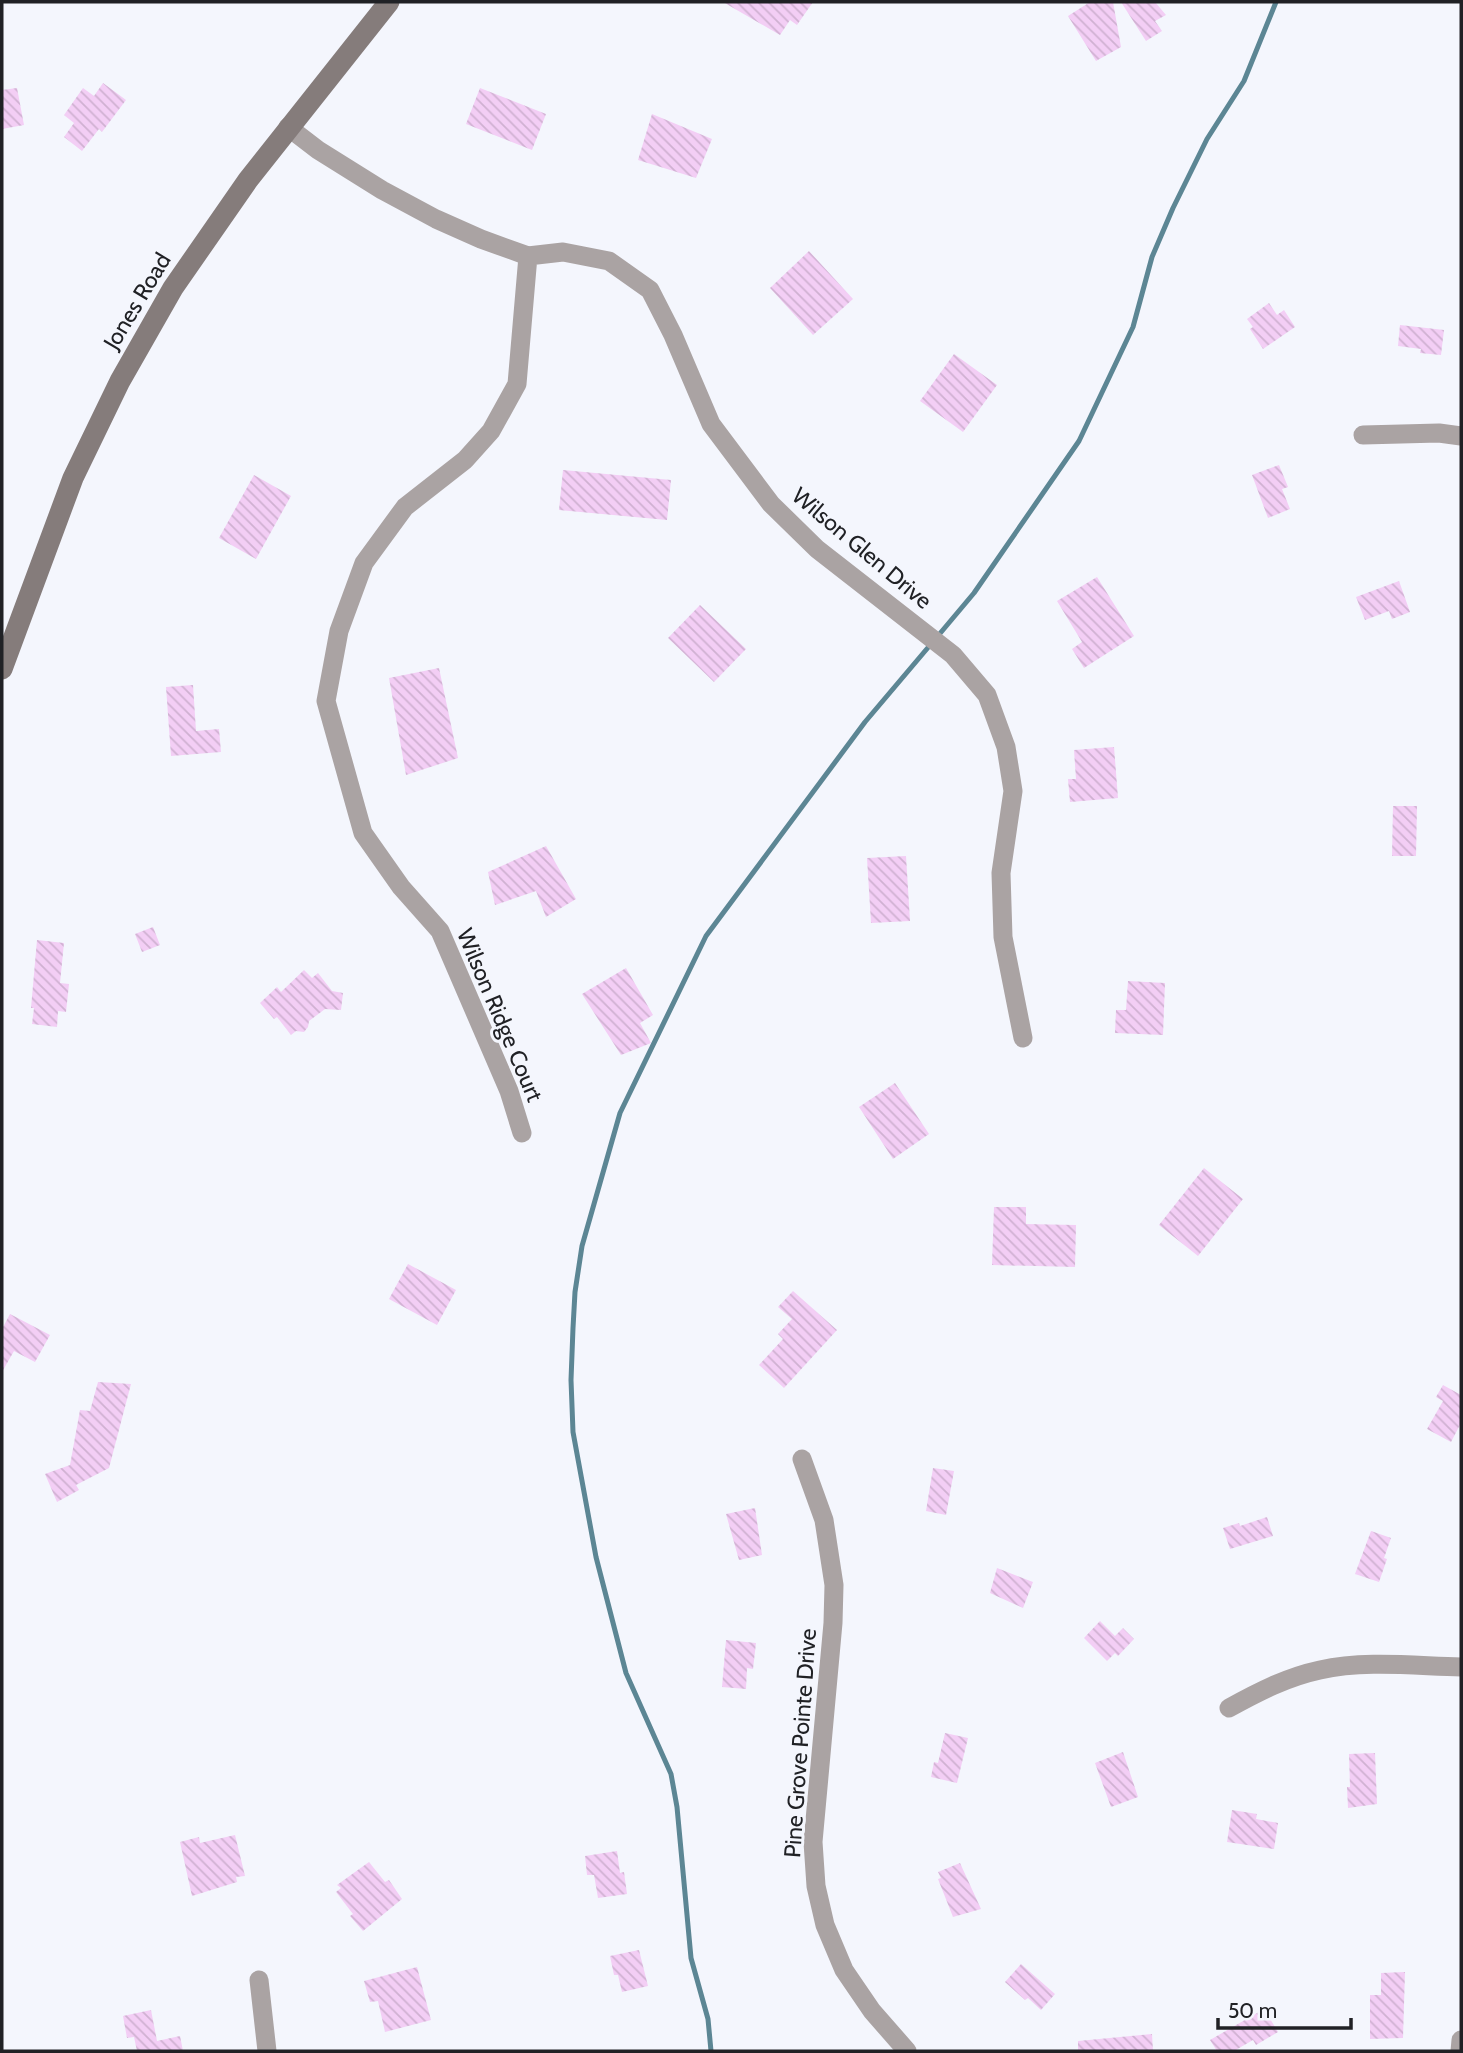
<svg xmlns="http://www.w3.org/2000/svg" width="1463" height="2053" font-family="Cabin,sans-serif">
<defs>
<pattern id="building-back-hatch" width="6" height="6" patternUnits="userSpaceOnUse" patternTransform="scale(1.75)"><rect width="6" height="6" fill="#f3cef5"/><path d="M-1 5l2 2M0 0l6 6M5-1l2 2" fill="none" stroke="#d0b1d2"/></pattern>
</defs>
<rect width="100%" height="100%" fill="#f4f6fd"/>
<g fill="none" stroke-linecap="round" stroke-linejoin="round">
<path stroke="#5c8694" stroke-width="5" d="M937 637 974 593 1079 441 1133 327 1152 257 1173 208 1207 139 1244 81 1276 2
M711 2051 708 2019 691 1958 677 1807 671 1774 626 1673 596 1557 573 1432 571 1380 573 1328 575 1292 582 1246 620 1113 706 936 865 722 931 644"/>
</g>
<path fill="url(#building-back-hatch)" d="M723 2H813L797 25 790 20 780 35Z
M1090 2H1113L1121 47 1096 61 1068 16Z
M1121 2H1155L1166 15 1155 21 1162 31 1146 41Z
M103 83 126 100 102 132 99 129 82 151 64 137 74 123 64 115 83 88 94 96Z
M17 88 24 125 2 129V90Z
M480 88 546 114 532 150 466 124Z
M652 114 712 139 696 178 638 160Z
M809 251 853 299 813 335 770 288Z
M1269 303 1277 315 1284 310 1295 327 1263 349 1250 329 1253 327 1247 319Z
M1400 325 1444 330 1441 355 1420 353 1421 349 1398 346Z
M954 354 997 385 963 432 920 401Z
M1279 465 1288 487 1282 489 1290 509 1268 518 1252 475Z
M563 470 671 480 667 520 559 510Z
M254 475 291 496 256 559 219 538Z
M1097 577 1134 636 1084 668 1072 649 1082 642 1057 601Z
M1399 581 1410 612 1392 619 1389 611 1365 620 1356 597Z
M700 605 746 649 714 682 668 638Z
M439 668 458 758 406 775 389 678Z
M193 685 196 731 219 729 221 752 171 756 166 687Z
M1114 747 1118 798 1070 802 1068 779H1076L1074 750Z
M1393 806H1417L1416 856H1392Z
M546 846 576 899 546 917 536 891 495 905 488 872Z
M906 856 910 921 871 923 867 858Z
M153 927 160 945 142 952 135 934Z
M37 940 64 943 60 983 69 984 66 1012 58 1011 57 1027 32 1024 34 1008H31Z
M626 968 653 1015 640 1023 651 1043 621 1055 582 994Z
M304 970 312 978 318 973 332 991 343 993 341 1010 325 1009 309 1021 308 1027 304 1032 296 1031 291 1035 277 1017 274 1019 260 1003 277 987 281 992Z
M1128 981 1165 983 1163 1035 1115 1033 1116 1010H1126Z
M895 1083 929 1134 893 1159 859 1107Z
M1204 1168 1243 1199 1198 1256 1159 1225Z
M994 1207H1026V1224L1076 1225 1075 1267 992 1265Z
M408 1264 456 1290 437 1325 389 1299Z
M793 1291 837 1330 784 1388 759 1365 783 1339 778 1334 792 1319 778 1307Z
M10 1314 50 1335 35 1362 14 1351 2 1372V1329Z
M98 1382 131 1384 109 1468 76 1485 79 1490 57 1502 45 1474 70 1465 80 1410 90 1411Z
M1443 1385 1461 1395V1423L1451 1442 1427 1429 1443 1401 1436 1397Z
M933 1468 954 1471 946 1515 926 1511Z
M755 1508 762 1555 739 1560 726 1514Z
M1267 1517 1273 1536 1230 1549 1223 1528 1239 1523 1240 1526Z
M1371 1531 1391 1538 1384 1558 1387 1559 1379 1582 1355 1574Z
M997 1568 1033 1582 1023 1608 990 1593Z
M1100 1621 1115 1636 1123 1628 1134 1639 1118 1656 1115 1653 1107 1661 1084 1638Z
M726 1640 756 1643 753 1669 747 1668 746 1689 722 1687Z
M945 1733 968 1738 957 1783 931 1777 934 1762 938 1763Z
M1123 1752 1138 1797 1111 1807 1095 1763Z
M1375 1753 1377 1804 1348 1808 1347 1787H1350L1349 1754Z
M1232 1810 1257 1814 1256 1819 1278 1823 1274 1849 1227 1842Z
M235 1835 245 1876 236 1877 237 1882 192 1896 180 1842 199 1837 200 1843Z
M617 1851 620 1873 624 1872 627 1894 598 1898 594 1875H587L585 1856Z
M369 1862 385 1882 389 1880 402 1899 363 1931 350 1916 353 1914 336 1892 341 1888 337 1885Z
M960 1863 981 1909 953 1917 938 1879 941 1878 938 1872Z
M639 1950 648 1986 622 1992 618 1975H614L610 1956Z
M1021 1964 1055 1994 1041 2010 1028 1998 1025 2000 1005 1982Z
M417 1967 431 2020 385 2032 378 2001 370 2002 364 1981Z
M1405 1972 1403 2038 1370 2039V1995H1381V1973Z
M1264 2009 1278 2032 1256 2045 1253 2040 1234 2051H1217L1210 2040Z
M151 2010 157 2041 180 2036 183 2051H137L134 2037 127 2038 123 2016Z
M1152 2034 1153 2051H1078V2041Z"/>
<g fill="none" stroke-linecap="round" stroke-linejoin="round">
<path stroke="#aaa3a3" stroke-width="19" d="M288 127 318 150 382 190 436 219 481 239 528 256 563 252 609 261 650 290 673 335 711 424 771 504 817 549 953 655 987 695 1006 747 1013 791 1001 873 1003 937 1023 1038
M1363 435 1439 433 1461 436
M522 1133 509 1091 440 931 401 887 363 833 326 701 339 631 364 563 405 507 465 460 491 431 517 384 528 256
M802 1459 824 1520 834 1585 833 1623 813 1842 816 1886 825 1925 844 1970 872 2011 907 2051
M1229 1708C1258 1692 1287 1677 1320 1670 1365 1660 1415 1666 1461 1667
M259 1980 267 2051
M1460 2051 1461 2040"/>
<path stroke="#857c7b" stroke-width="21" d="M2 669 73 478 120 381 173 288 248 180 389 2"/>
</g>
<g text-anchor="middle" stroke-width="6" stroke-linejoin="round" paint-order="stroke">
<g font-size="23" fill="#202125" stroke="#f4f6fd">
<text transform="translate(137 301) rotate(-59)" y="8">Jones Road</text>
<text transform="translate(862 548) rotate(40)" y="8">Wilson Glen Drive</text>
<text transform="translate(500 1015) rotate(67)" y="8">Wilson Ridge Court</text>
<text transform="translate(800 1743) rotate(-86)" y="8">Pine Grove Pointe Drive</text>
</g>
</g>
<rect width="1463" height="2053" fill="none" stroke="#202125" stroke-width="7"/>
<path d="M1218 2018v10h133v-10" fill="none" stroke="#202125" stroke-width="3.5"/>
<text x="1228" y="2018" font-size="21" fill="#202125" stroke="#f4f6fd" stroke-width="5" paint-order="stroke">50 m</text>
</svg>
